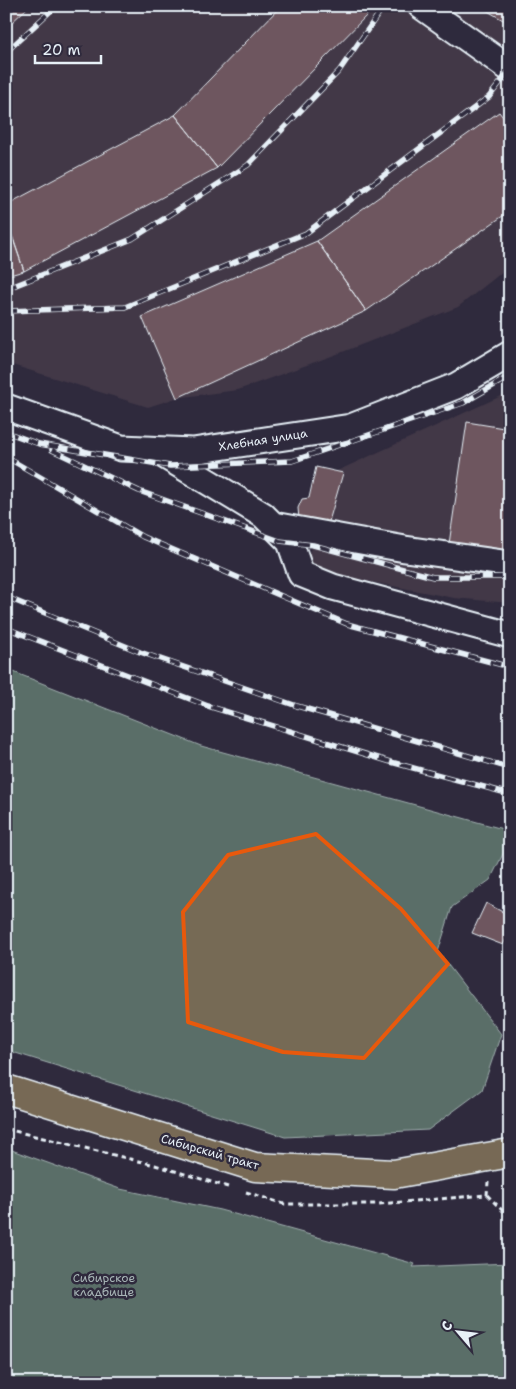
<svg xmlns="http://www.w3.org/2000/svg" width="516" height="1389" font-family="'Shantell Sans',sans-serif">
<rect width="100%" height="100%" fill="#2f2a3d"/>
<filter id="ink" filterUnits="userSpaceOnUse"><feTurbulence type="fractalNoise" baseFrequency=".02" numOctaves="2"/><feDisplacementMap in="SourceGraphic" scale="10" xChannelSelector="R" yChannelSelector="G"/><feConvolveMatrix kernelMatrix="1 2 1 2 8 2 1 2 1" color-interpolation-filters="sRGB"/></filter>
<g filter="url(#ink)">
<path fill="#423847" d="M6 6H510V266L458 307 340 353 238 390 176 398 148 407 6 363Z
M510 392V603L454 598 316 571 305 560 313 545 337 471Z"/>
<path fill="#5a6e67" stroke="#a1b0b0" d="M6 669 201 746 510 831V840L490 880 452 907 438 952 501 1034 482 1090 428 1130 285 1137 6 1050Z
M6 1148 120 1189 220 1210 415 1264 413 1267 510 1263V1383H6Z"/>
<path fill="#6e575e" stroke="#e8f1f8" d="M6 6H29L6 28Z
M281 6H368L372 10 217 168 175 115Z
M479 6H510V24Z
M499 112 510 126V211L366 311 317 241Z
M175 115 217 168 24 271 6 218V205Z
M6 218 24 271 6 276Z
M317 241 366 311 177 398 142 317Z
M467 422 510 429V522L505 553 449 544Z
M316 467 343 473 328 525 299 519 298 508 302 499 309 498Z
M486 903 510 916V930L503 945 472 933Z"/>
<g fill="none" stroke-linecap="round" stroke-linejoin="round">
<g stroke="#e8f1f8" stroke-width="29">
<path id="minor" d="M421 6 510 69
M6 407 121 448 193 451 351 427 456 386 510 354
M157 451 263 515 290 542 301 574 333 587 510 635
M273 525 405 549 510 564"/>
</g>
<g stroke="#e8f1f8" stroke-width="31">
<path id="major" d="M6 1089 255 1167 394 1174 510 1153"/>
</g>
<path stroke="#e8f1f8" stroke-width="3" stroke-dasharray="5 4" stroke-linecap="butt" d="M6 1129 155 1165 228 1187
M246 1192 284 1204H379L487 1195 488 1182
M487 1195 510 1218"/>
<use href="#minor" stroke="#2f2a3d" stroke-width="25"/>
<use href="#major" stroke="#776954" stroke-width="28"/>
<g stroke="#e8f1f8" stroke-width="5.5">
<path id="rail" d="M6 52 56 6
M6 289 132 239 248 165 339 71 384 6
M6 311 125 307 306 233 489 97 510 70
M6 432 39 444 170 466 292 461 463 403 510 376
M52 450 139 491 280 541 313 545 433 577H510
M6 457 143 537 347 624 510 667
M6 597 140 652 297 706 510 768
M6 628 208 706 391 762 510 794"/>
</g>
<use href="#rail" stroke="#2f2a3d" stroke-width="4" stroke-dasharray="11" stroke-linecap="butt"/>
</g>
</g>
<path fill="#e8590c" fill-opacity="0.2" stroke="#e8590c" stroke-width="4" stroke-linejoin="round" d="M316 834 401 909 448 964 364 1058 283 1052 188 1022 183 912 228 855Z"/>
<g text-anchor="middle" stroke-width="5" stroke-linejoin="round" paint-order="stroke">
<g font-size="12" fill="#e8f1f8" stroke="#2f2a3d">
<text transform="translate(263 440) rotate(-9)" y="4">Хлебная улица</text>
<text transform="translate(210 1152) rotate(16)" y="4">Сибирский тракт</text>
</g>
<g font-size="12" fill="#a8b6b7" stroke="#2f2a3d">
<text x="104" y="1282">Сибирское<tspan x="104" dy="14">кладбище</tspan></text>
</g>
</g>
<rect width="516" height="1389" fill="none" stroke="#2f2a3d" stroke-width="25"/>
<rect x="12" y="12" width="491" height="1364" fill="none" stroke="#e8f1f8" stroke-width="2" filter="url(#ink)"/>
<g transform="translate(458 1332) rotate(298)" stroke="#2f2a3d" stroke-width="4" paint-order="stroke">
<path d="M0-4L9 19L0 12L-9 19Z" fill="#e8f1f8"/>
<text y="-8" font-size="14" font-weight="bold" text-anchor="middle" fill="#e8f1f8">С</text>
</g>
<path d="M35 55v8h66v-8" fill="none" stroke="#e8f1f8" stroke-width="2.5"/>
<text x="42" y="55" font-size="15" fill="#e8f1f8" stroke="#2f2a3d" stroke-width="4" paint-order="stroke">20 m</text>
</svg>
